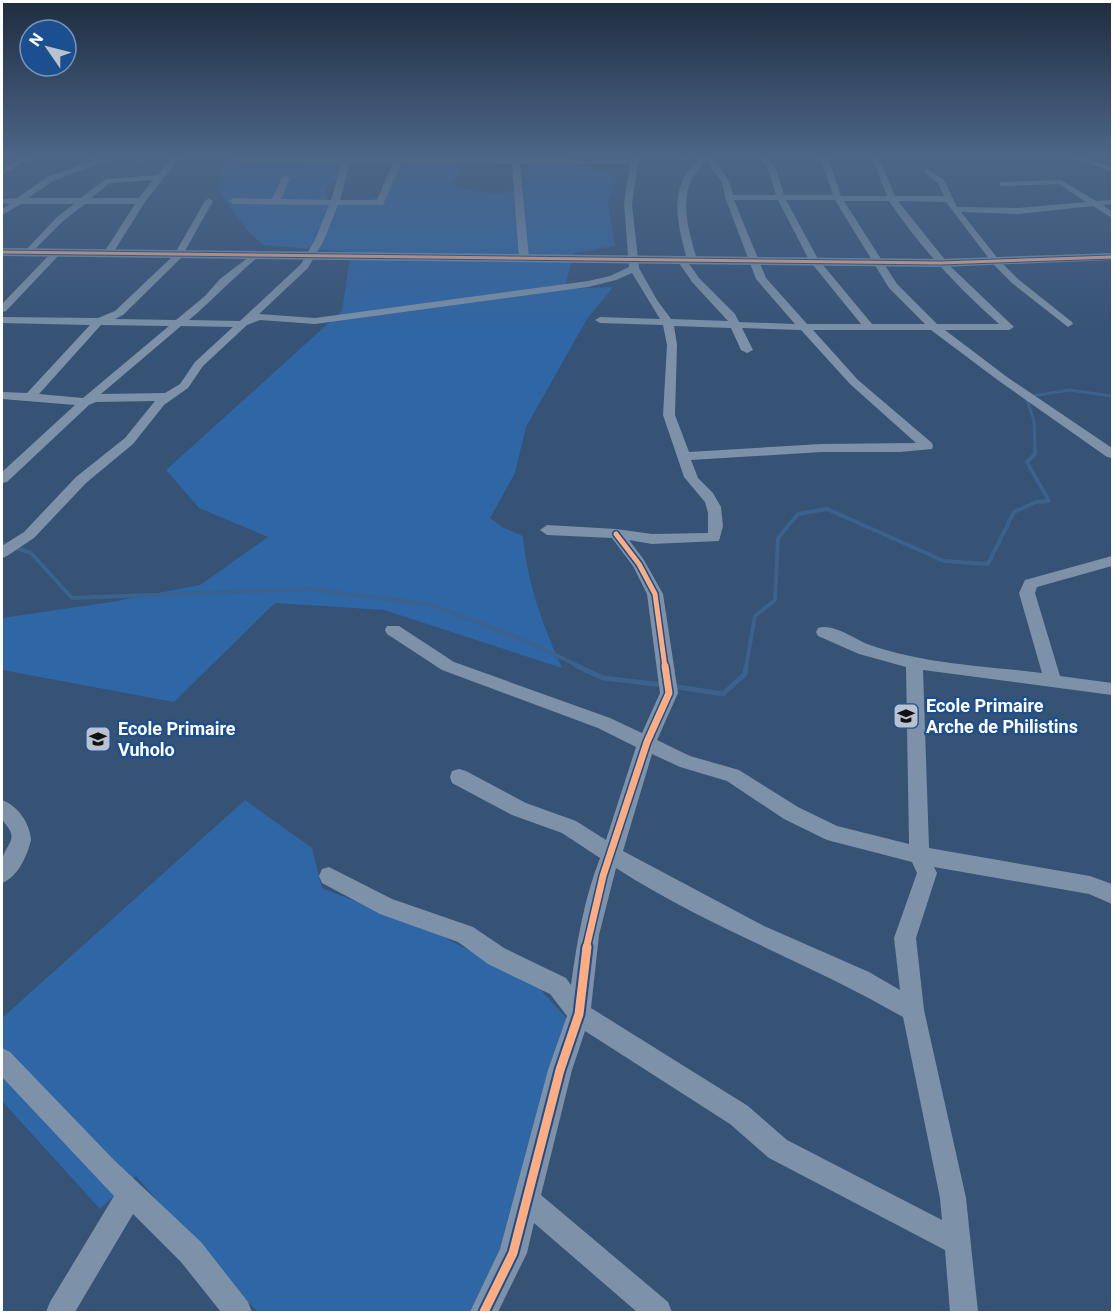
<svg xmlns="http://www.w3.org/2000/svg" width="1114" height="1314" font-family="Roboto,sans-serif">
<rect width="100%" height="100%" fill="#365274"/>
<path fill="#2f66a5" d="M231 154H366L325 189 328 199C348 207 367 201 387 193 390 186 392 177 397 171 408 154 443 161 461 162V171L453 181 458 189C479 192 510 199 528 183V163C556 163 592 162 615 179L608 204 615 246 574 253 565 286 566 289 613 287 587 319 526 427 515 473 490 518 502 527 523 536C527 583 543 625 562 668L384 610 275 603 174 702 2 670V618L111 602 200 585 268 537 199 508 166 470 342 311 351 252 263 245 246 229 222 196 220 181 226 160Z
M245 800 312 848 322 888 438 934 540 989 570 1022 503 1256 470 1312H258L224 1278 136 1176 100 1209 2 1101V1018Z"/>
<g fill="none" stroke-linecap="round" stroke-linejoin="round">
<path stroke="#3b618d" stroke-width="2" d="M25 154 97 159 115 163 241 154
M634 154H656L689 160 703 159 734 166 770 161 921 168"/>
<path stroke="#3b618d" stroke-width="3" d="M1035 450 1034 421 1026 397 1069 390 1112 396"/>
<path stroke="#3b618d" stroke-width="4" d="M2 543 31 553 72 598 310 589 432 605 526 641 581 667
M746 667 755 616 775 600 778 538 798 514 827 509 944 561 988 564 1014 512 1036 502 1049 501 1027 462 1035 454V449"/>
<path stroke="#3b618d" stroke-width="5" d="M577 666 603 678 663 685
M671 686 723 694 745 674 746 666"/>
<path fill="#7d92a8" fill-rule="evenodd" d="M19 154H27V161L2 174V169L20 158Z
M118 154H129L121 157Z
M174 154H182L145 202 111 256 103 254 135 204H85L63 221 28 256 25 255V251L57 217 74 204H21L2 215V209L10 204 2 203V199L17 198 49 176 96 160 103 162 55 180 28 198H81L105 179 158 175ZM153 180 139 198H91L110 183Z
M237 154H245L244 158H343L344 154H352L351 158H396L400 154H408L404 159H513L514 154H522L520 159 632 160 635 154H643L638 162 632 204 639 268 657 300 671 319 728 321 692 282 677 260 682 257 685 258 699 278 735 314 739 322 795 324 756 279 725 197 722 182 706 161C675 189 687 224 697 260L692 263 687 260C681 235 671 205 683 180 687 170 699 162 702 154H710L730 182 733 195H776L768 169 761 160 762 154H770L769 160 776 169 784 195H833L822 163 816 154H824L830 163 841 196H887L875 165 867 154H875L882 165 895 196H944L938 183 923 171 927 169 944 180 957 207 1018 208 1086 202 1059 184 1000 186V182H1003L1061 180 1096 201 1112 200V204L1103 205 1112 212V218L1093 206 1018 214 961 212 999 260 1018 279 1072 322 1073 324 1068 327 1012 283 993 264 946 202 898 201 950 266 1014 327 1009 330H945L1007 377 1112 448V458L1107 457 999 381 931 330H813L858 380 932 443 933 446 932 449 900 452H821L691 460 698 478 713 493 721 507 723 526 719 541 652 544 629 540 644 560 663 594 678 693 657 740 690 756 739 770 798 807 837 826 909 844 906 667 859 654 818 636 816 632 818 628C834 623 855 640 870 645 924 664 985 666 1042 673L1019 593 1025 580 1112 556V566L1037 587 1035 593 1060 676 1112 683V695L923 670 929 848 1090 876 1112 884V904L1089 894 934 867 937 873 916 938 924 1010 966 1198 978 1312H950L945 1250 769 1158 730 1124 585 1031 572 1070 541 1195 668 1302 672 1312H637L534 1223 527 1253 498 1312H470L500 1249 548 1070 567 1016 550 994 488 964 458 942 380 914 322 883 319 876 322 869 329 867 392 899 473 927 504 948 566 978 571 985C577 941 584 899 600 858L562 833 512 815 452 783 450 777 452 771 459 769 466 771 526 803 576 821 606 840 636 747 598 728 442 670 387 634 385 630 387 626H399L454 662 610 718 642 733 660 693 647 594 633 566 612 538 547 535 540 530 547 525 616 529 652 534 708 533V513L705 502 684 477 663 415 667 345 663 325 600 323 595 320 600 317 660 319 632 273 616 280 588 287 315 324 260 320 247 325 203 366 188 388 164 405 133 444 86 483 34 538 7 556 2 558V546L24 532 76 477 125 438 155 401 96 402 89 405 7 482 2 483V472L75 405 2 399V392L27 393 90 325 2 323V317L98 318 115 311 174 255 205 201 209 198 213 201 181 258 123 315 115 319 176 320 205 296 220 279 254 253 259 256 257 258C233 278 213 300 189 320L240 321 301 264 315 240 329 205 233 204 229 201 233 198 272 199 282 178 286 176 290 178 281 199 331 200 342 163 239 162 235 160ZM350 163H393L377 200H340ZM401 163 512 164 519 258 524 261 529 258 520 164H630L624 204 629 267 610 276 588 281 315 318 259 314 308 268 324 240 338 205H383ZM734 200H778L809 260 861 324H807L766 278ZM786 200H835L889 288 925 324H872L818 259ZM844 201H889C920 247 957 287 999 324H937L897 284ZM101 325 169 326 83 398 39 394ZM181 326 233 327 195 362 180 384 165 393 101 394ZM674 326 731 328 741 350 747 353 753 350 742 328 801 330 850 384 916 443 821 444 689 452 675 415 677 345ZM652 754 680 767 727 781 784 819 827 840 912 862 917 873 894 938 900 990 869 972 764 926 623 851ZM616 868C707 927 810 963 903 1017L940 1198 942 1220 787 1140 748 1106 591 1008 599 935Z
M1061 154H1072L1112 167V171Z
M52 252 60 254 6 311 2 312V304Z
M2 800C18 806 30 823 31 840 27 856 18 877 2 883 1 877 0 865 2 859 8 841 20 839 2 820Z
M2 1048 10 1052 114 1160 201 1242 248 1302 252 1312H221L181 1262 133 1214 75 1312H46L50 1302 114 1196 2 1077Z"/>
<path fill="#7d92a8" fill-rule="evenodd" d="M2 248 941 259 1112 253V260L941 267 2 256Z"/>
<g stroke="#1b4f8f" stroke-width="5">
<path id="cycleway-far3" d="M2 252 941 263 1112 257"/>
</g>
<g stroke="#1b4f8f" stroke-width="8">
<path id="cycleway-far2" d="M616 534 639 564 655 594 665 667"/>
</g>
<g stroke="#1b4f8f" stroke-width="10">
<path id="cycleway-far1" d="M586 949 603 876 647 742 669 693 665 666"/>
</g>
<g stroke="#1b4f8f" stroke-width="13">
<path id="cycleway" d="M484 1312 513 1253 560 1070 579 1014 587 947"/>
</g>
<use href="#cycleway-far3" stroke="#ffac80" stroke-width="3"/>
<use href="#cycleway-far2" stroke="#ffac80" stroke-width="5"/>
<use href="#cycleway-far1" stroke="#ffac80" stroke-width="7"/>
<use href="#cycleway" stroke="#ffac80" stroke-width="9"/>
</g>
<linearGradient id="sky" x2="0" y2="1"><stop stop-color="#1e2d40"/><stop offset="0.46" stop-color="#4c6688"/><stop offset="1" stop-color="#4c6688" stop-opacity="0"/></linearGradient>
<rect width="1114" height="338" fill="url(#sky)"/>
<defs>
<g id="school-square" transform="scale(1.35)"><rect x="-9" y="-9" width="18" height="18" rx="4" fill="#b9c2ce" stroke="#1b4f8f"/><path d="M0-5L7-2L0 1L-7-2ZM-4 1L0 2.5L4 1V4Q0 6-4 4Z" fill="#111"/></g>
</defs>
<g fill-rule="evenodd">
<use href="#school-square" x="906" y="716"/>
<use href="#school-square" x="98" y="739"/>
</g>
<g text-anchor="middle" stroke-width="4.5" stroke-linejoin="round" paint-order="stroke">
<g font-size="18" font-weight="bold" fill="#fff" stroke="#1b4f8f" text-anchor="start">
<text x="926" y="712">Ecole Primaire<tspan x="926" dy="21">Arche de Philistins</tspan></text>
<text x="118" y="735">Ecole Primaire<tspan x="118" dy="21">Vuholo</tspan></text>
</g>
</g>
<rect width="1114" height="1314" fill="none" stroke="#ffffff" stroke-width="6"/>
<g transform="translate(48 48) rotate(305)"><circle r="28" fill="#1b4f8f" stroke="#7695bc" stroke-width="1.5"/>
<path d="M0-4.5L10 22L0 15L-10 22Z" fill="#b9c2ce"/>
<text y="-9" font-size="16" font-weight="bold" text-anchor="middle" fill="#ffffff">N</text>
</g>
</svg>
